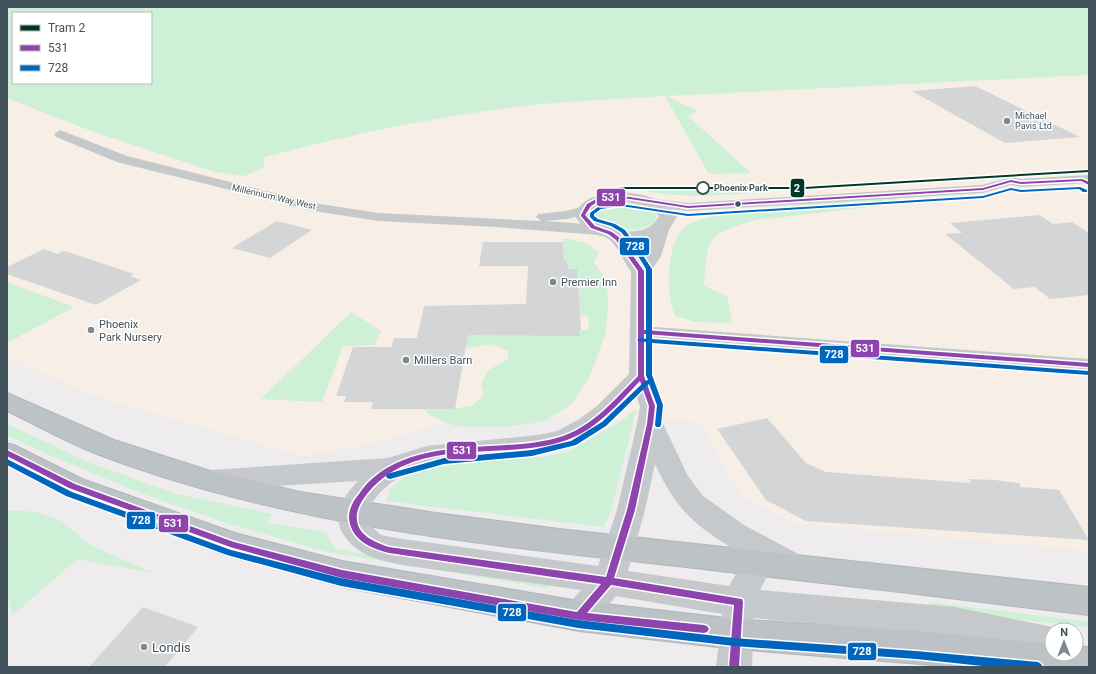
<svg xmlns="http://www.w3.org/2000/svg" width="1096" height="674" font-family="Roboto,sans-serif">
<rect width="100%" height="100%" fill="#eeecec"/>
<path fill="#f7efe5" d="M1089 74V551L794 523 742 497 699 422 523 416 453 420 373 444 302 456 84 393 7 356V98L94 132 265 157 333 139 397 126 533 105 665 96Z"/>
<path fill="#cdf0d6" fill-rule="evenodd" d="M7 7H1089V75L666 96 698 111 688 116 751 173 709 174 665 96C621 99 576 100 532 105 442 115 353 134 265 157L263 168 245 176 215 172 94 132 7 98ZM13 13H151V83H13Z
M639 189 780 190C734 194 684 201 639 189Z
M893 197 903 203 757 220C707 233 707 237 704 286L727 296 732 323 696 322 675 316C666 294 666 246 683 228 701 208 858 200 893 197Z
M624 201C637 203 650 204 657 216L656 221C639 235 614 232 597 221L594 215C598 203 612 203 624 201Z
M563 238 586 243 599 252 594 263 607 280 608 308 606 332 590 376 571 405 542 422 502 427 456 426 431 416 423 409H455L471 406 484 395 481 383 489 370 508 359 509 351 492 344 466 348 447 335H579V330H589L588 316H580L579 305H564L579 296 577 269H568L567 261H564Z
M7 282 74 307 7 343Z
M351 312 381 331 375 345 343 346 322 402 261 399Z
M637 408 611 510 603 527 386 501 390 489 408 474 428 465 451 459 511 456 539 457 566 453 617 424Z
M7 424 88 462 173 493 272 514 267 523 325 532 334 546V549L554 585 546 588 327 552 226 523 138 492 40 451 7 435Z
M7 510 35 512 62 521 90 545 153 573 77 559 12 616 7 590V550L9 540 7 535Z
M930 602 1089 622V627L934 611Z"/>
<path fill="#d4d5d7" d="M975 86 1080 137 1005 143 912 91Z
M1040 215 1053 224 1072 222 1089 233V295L1050 299 1035 287 1014 289 945 234 962 233 950 223Z
M277 221 312 230 270 258 232 248Z
M483 242H563L564 261H567L568 269H577L581 330H579L580 336 468 335 455 409H371L373 402H344L346 396H336L353 347H391L394 338H417L424 306 526 304 528 266H479Z
M44 249 58 254 63 251 71 253 134 274 130 276 141 280 96 305 7 274V267Z
M767 418 806 463 826 472 971 483 969 479 995 480 1019 483 1021 487 1059 490 1089 540 806 521 766 500 717 429Z
M143 607 198 627 165 667H89Z"/>
<g fill="none" stroke-linecap="round" stroke-linejoin="round">
<g stroke="#b0b7bd" stroke-width="2">
<path id="trunk" d="M7 393 114 440 207 470 300 492 436 513 559 529 1089 587V615C955 599 820 582 686 567 487 545 285 526 97 454 66 442 37 425 7 411Z
M7 443 16 446 82 479 235 533 342 561 579 601 735 619 917 631 1052 644V654H1076V646L1089 647V667H957L735 649 579 631 342 587 222 554 62 493 7 465Z"/>
</g>
<path fill="#c5c9cc" fill-rule="evenodd" d="M60 130 127 156 314 203 378 213 541 221 536 217 538 214 566 211 585 206 590 207 592 210 590 213 567 219 545 221 599 225 604 227 607 230 604 233 599 235 496 227 378 221 314 211 117 162 56 137 54 134Z
M1089 175V183L1021 187 1011 185 983 193 688 211 654 207 649 206 647 203 649 200 654 199 688 203 982 185 1011 177 1021 179Z
M641 326 1089 359V371L634 336 632 332 634 328Z"/>
<path fill="#c5c9cc" fill-rule="evenodd" d="M621 192C643 194 663 197 677 216L669 230 661 256 651 271 653 376 664 406 663 424 688 476 703 496 744 525 802 556 807 565 802 574 791 578 771 569 760 590 955 607 1052 627 1059 630H1052V654H1064L1052 659 955 637 754 618 752 667H716L722 614 616 596 591 626 579 631 567 626 562 616 567 606 581 590 402 565C378 560 355 555 342 532 332 512 344 496 358 481L211 490 201 487 197 480 201 473 211 470 388 458 427 446 538 435 557 431 578 420 597 406 629 374 631 272C623 261 618 245 607 238 604 236 599 236 595 234 585 230 580 223 574 215 583 196 602 193 621 192ZM621 202C636 203 649 204 659 216 648 240 605 233 592 215L599 206ZM648 239 641 258 637 250 630 241ZM636 395 640 406 637 424 617 510 598 566 396 538 381 535 368 523C365 511 370 505 377 496 412 456 461 461 509 457 531 456 551 451 572 445 598 436 618 415 636 395ZM655 464C678 514 699 529 746 556L729 586 628 571 645 510Z"/>
<use href="#trunk" fill="#bcc2c6" fill-rule="evenodd"/>
<g stroke="#fff" stroke-width="3">
<path id="bus-1" d="M1082 179 1089 182V185L1081 181 1021 184 1011 182 983 190 688 208 630 199 614 198 601 200 591 206 585 215 595 226 612 232 620 238 644 271V330L1089 363V367L644 334V376L655 406 653 424 635 510 614 578 742 599 743 602 739 667H729L734 605 611 585 587 613 704 625 707 626 709 629 707 632 704 633 579 620 342 578 230 547 69 488 7 456V450L75 484 234 542 342 570 577 612 601 584 389 553C374 549 357 543 351 527 346 515 351 503 359 494 363 488 368 482 373 478 409 447 462 448 506 445 525 444 545 442 563 436 594 425 616 398 638 376V271L616 240 608 234 591 228 581 216V215L587 204 598 198 614 196 630 197 688 206 983 188 1011 180 1021 182ZM640 381 649 406 647 424 627 510 606 577 389 547C377 543 362 537 358 525 354 513 360 503 367 494 417 433 501 463 567 440 597 429 618 404 640 381Z"/>
</g>
<g stroke="#fff" stroke-width="3">
<path id="bus-2" d="M1080 187 1087 190V192H1083L1079 189 1021 192 1011 190 983 198 688 216 621 206 601 209 594 214V216L598 219 615 224 625 230 634 242 652 269V339L1088 371H1089V375L652 343V375L663 405 661 425 660 427H656L655 425 657 405 649 384 606 426 576 445 532 456 444 464 390 479 387 478 386 476 387 474 444 458 532 450 571 441 602 422 645 381 648 380 646 375V342L638 341 637 340 640 338 646 339V269L630 243 621 232 611 226 594 221 590 217V213L598 207 621 204 688 214 983 196 1011 188 1021 190Z
M7 459 72 492 231 550 341 578 578 620 734 638 916 651 1038 662 1041 664 1043 667H992L916 659 734 646 578 628 341 586 227 555 66 496 7 465Z"/>
</g>
<use href="#bus-1" fill="#8e44ad" fill-rule="evenodd"/>
<use href="#bus-2" fill="#0065bd" fill-rule="evenodd"/>
<g stroke="#fff" stroke-width="3">
<path id="tram-1" d="M1089 170V172L804 189H620L618 188 620 187H804Z"/>
</g>
<use href="#tram-1" fill="#003828" fill-rule="evenodd"/>
</g>
<g fill="#7e888d" stroke="#fff" stroke-width="1.5">
<circle cx="1007" cy="121" r="4"/>
<circle cx="553" cy="282" r="4"/>
<circle cx="91" cy="330" r="4"/>
<circle cx="406" cy="360" r="4"/>
<circle cx="144" cy="647" r="4"/>
</g>
<circle fill="#fff" stroke="#42525a" stroke-width="2" cx="703" cy="188" r="6"/>
<circle fill="#42525a" stroke="#fff" stroke-width="1.5" cx="738" cy="204" r="3.5"/>
<g text-anchor="middle" stroke-width="3" stroke-linejoin="round" paint-order="stroke">
<g font-size="9" fill="#42525a" stroke="#fff" text-anchor="start">
<text x="1015" y="119">Michael<tspan x="1015" dy="10">Pavis Ltd</tspan></text>
</g>
<g font-size="9" font-weight="bold" fill="#42525a" stroke="#fff" text-anchor="start">
<text x="714" y="191">Phoenix Park</text>
</g>
<g font-size="9" fill="#42525a" stroke="#fff">
<text transform="translate(274 197) rotate(13)" y="3">Millennium Way West</text>
</g>
<g font-size="11" fill="#42525a" stroke="#fff" text-anchor="start">
<text x="561" y="286">Premier Inn</text>
<text x="99" y="328">Phoenix<tspan x="99" dy="13">Park Nursery</tspan></text>
<text x="414" y="364">Millers Barn</text>
</g>
<g font-size="13" fill="#42525a" stroke="#fff" text-anchor="start">
<text x="152" y="652">Londis</text>
</g>
</g>
<g stroke="#fff" stroke-width="1.5">
<rect x="790" y="178" width="15" height="20" rx="4" fill="#003828"/>
<rect x="596" y="188" width="30" height="19" rx="4" fill="#8e44ad"/>
<rect x="619" y="237" width="31" height="19" rx="4" fill="#0065bd"/>
<rect x="850" y="339" width="30" height="19" rx="4" fill="#8e44ad"/>
<rect x="819" y="345" width="30" height="19" rx="4" fill="#0065bd"/>
<rect x="446" y="441" width="31" height="19" rx="4" fill="#8e44ad"/>
<rect x="126" y="511" width="30" height="19" rx="4" fill="#0065bd"/>
<rect x="158" y="514" width="31" height="19" rx="4" fill="#8e44ad"/>
<rect x="497" y="603" width="30" height="19" rx="4" fill="#0065bd"/>
<rect x="847" y="642" width="30" height="19" rx="4" fill="#0065bd"/>
</g>
<g font-size="11" text-anchor="middle" font-weight="bold" fill="#fff">
<text x="797" y="192">2</text>
<text x="611" y="201">531</text>
<text x="635" y="250">728</text>
<text x="865" y="352">531</text>
<text x="834" y="358">728</text>
<text x="462" y="454">531</text>
<text x="141" y="524">728</text>
<text x="173" y="527">531</text>
<text x="512" y="616">728</text>
<text x="862" y="655">728</text>
</g>
<rect width="1096" height="674" fill="none" stroke="#42525a" stroke-width="16"/>
<rect x="12" y="12" width="140" height="72" fill="#ffffff" stroke="#b3babd"/>
<rect x="20" y="25" width="20" height="6" fill="#003828" stroke="#b3babd"/>
<text x="48" y="32" font-size="12" fill="#42525a">Tram 2</text>
<rect x="20" y="45" width="20" height="6" fill="#8e44ad" stroke="#b3babd"/>
<text x="48" y="52" font-size="12" fill="#42525a">531</text>
<rect x="20" y="65" width="20" height="6" fill="#0065bd" stroke="#b3babd"/>
<text x="48" y="72" font-size="12" fill="#42525a">728</text>
<g transform="translate(1064 642)"><circle r="19" fill="#ffffff" stroke="#b3babd"/>
<path d="M0-3L7 15L0 10L-7 15Z" fill="#7e888d"/>
<text y="-6" font-size="11" font-weight="bold" text-anchor="middle" fill="#42525a">N</text>
</g>
</svg>
